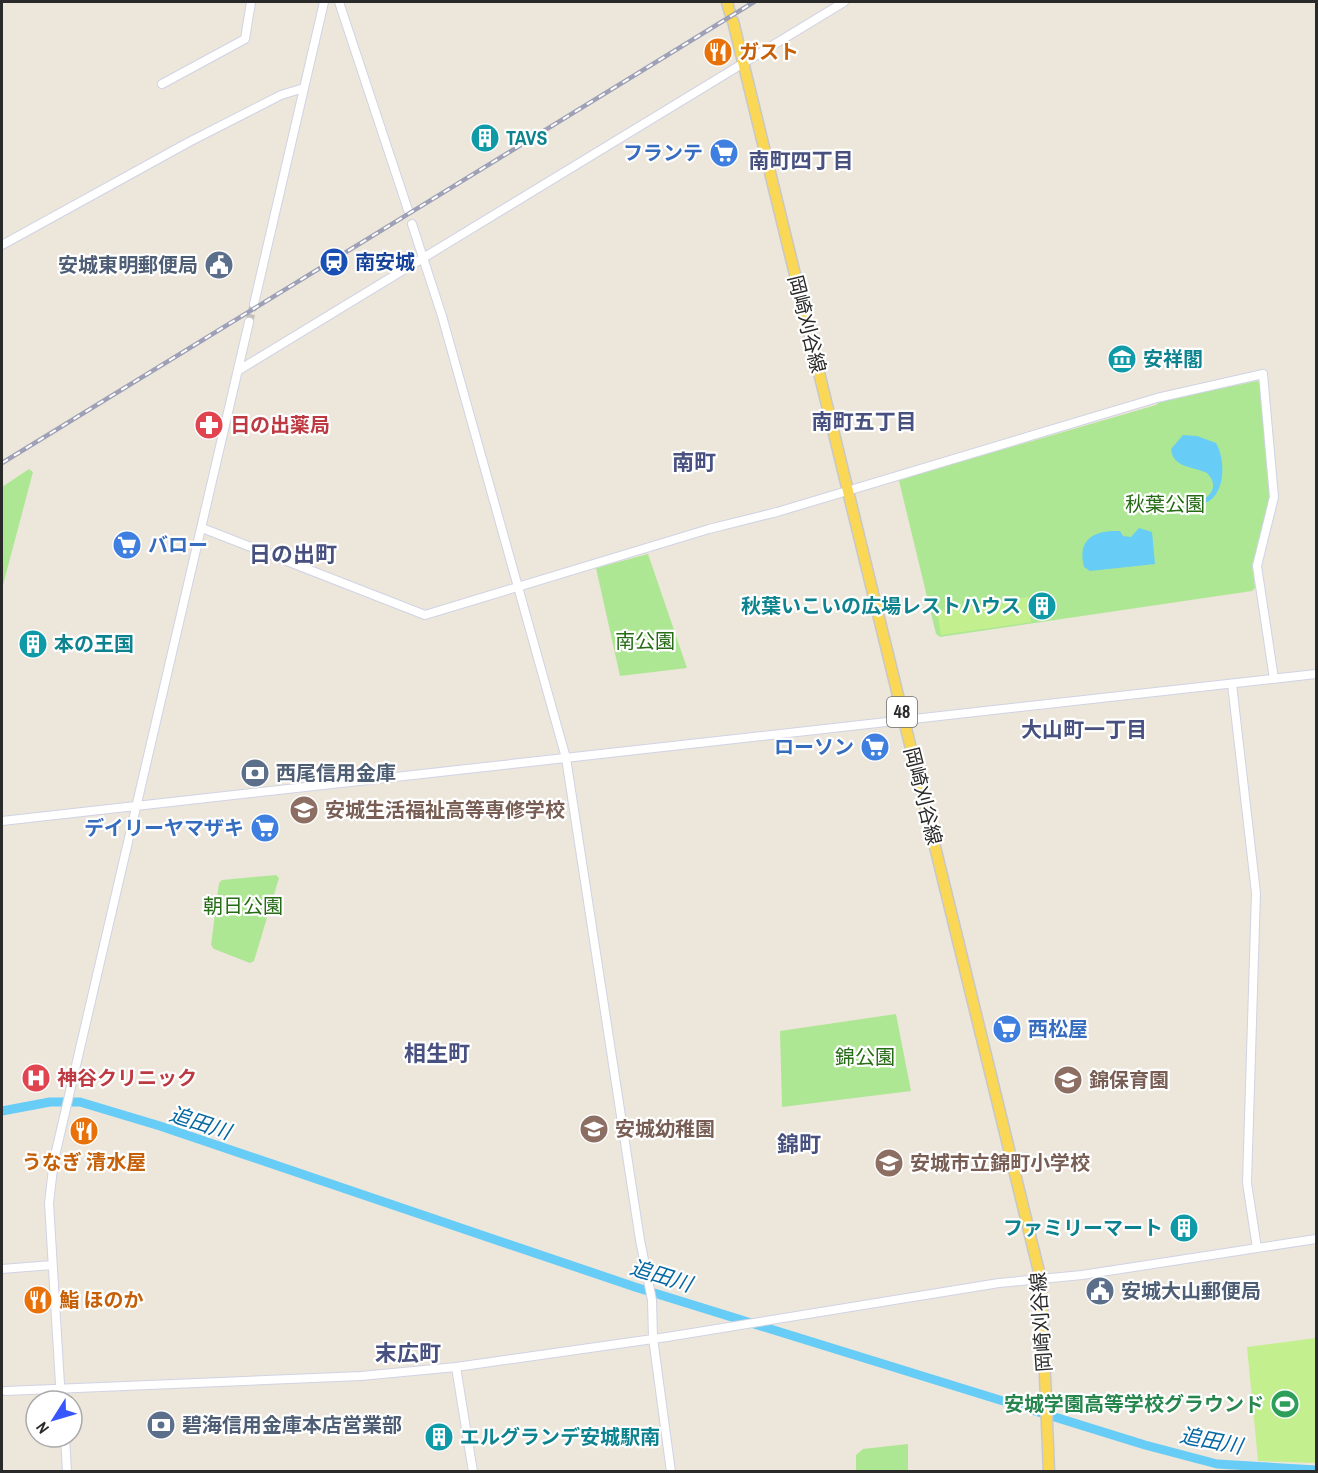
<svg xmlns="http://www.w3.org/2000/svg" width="1318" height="1473" font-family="'Archivo Narrow','Noto Sans JP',sans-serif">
<rect width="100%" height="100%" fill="#ede6db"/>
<path fill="#aee794" d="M1257 381 1260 382 1271 497 1252 565 1255 588 1252 591 940 637 936 634 899 481 901 479 1156 405 1161 401Z
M29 469 33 472 3 585 2 487Z
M648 554 687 668 620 676 596 568Z
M276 875 279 878 254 961 250 963 214 949 211 945 219 883 222 880Z
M896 1014 911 1091 782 1107 780 1031Z
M908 1444V1471H856V1455L863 1449Z"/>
<path fill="#c4ef8f" d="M1028 597 1031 622 941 635 937 611Z
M1316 1338V1463L1258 1461 1247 1347Z"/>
<path fill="#67ccf6" d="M1183 435 1197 436 1216 443C1225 458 1226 490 1209 501 1204 504 1197 504 1191 506L1184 515 1185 504 1192 499H1204C1215 492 1216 482 1207 473 1192 466 1173 468 1171 449Z
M1139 528 1152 532 1155 564 1090 571 1084 567C1077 539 1094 530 1120 531L1123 536 1131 537Z"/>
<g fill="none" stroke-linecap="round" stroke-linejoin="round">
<path stroke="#67ccf6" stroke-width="9" d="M2 1111 50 1102H80L160 1126 635 1287 1145 1445 1217 1464 1316 1470"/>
<path stroke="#c6c0b8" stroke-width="8" stroke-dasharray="8 4" stroke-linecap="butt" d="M249 322 254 304"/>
<g stroke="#d0d3e4" stroke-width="10">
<path id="minor" d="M339 2 408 210
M162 84 245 39 251 2
M412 224 442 316 566 758 640 1240 652 1300 653 1338 671 1472
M2 245 189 142 281 95 304 88
M254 304 324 2
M239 370 844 2
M202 528 425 615 709 529 777 512 1157 398 1263 374 1274 497 1257 566 1274 679
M1232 684 1256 893 1247 1183 1257 1248
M2 821 1316 674
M2 1269 52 1265
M456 1367 473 1472
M6 1391 361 1376 456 1367 667 1337 999 1283 1082 1275 1316 1239
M61 1401 49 1203 54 1160 249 322
M65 1437 67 1472"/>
</g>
<g stroke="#c8c8c8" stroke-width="13">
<path id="major" d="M727 2 730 13
M733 21 1041 1280 1049 1472"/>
</g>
<use href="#minor" stroke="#fff" stroke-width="8"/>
<use href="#major" stroke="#fad754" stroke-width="10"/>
<g stroke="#9da0b6" stroke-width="4.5">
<path id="rail" d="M2 463 754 2"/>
</g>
<use href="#rail" stroke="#fff" stroke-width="2" stroke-dasharray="7" stroke-linecap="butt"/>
</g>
<defs>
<g id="restaurant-disc" transform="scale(1.5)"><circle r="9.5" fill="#e8710a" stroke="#fff"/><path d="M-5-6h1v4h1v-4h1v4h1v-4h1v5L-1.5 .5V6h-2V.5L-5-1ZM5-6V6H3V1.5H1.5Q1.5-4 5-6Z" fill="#fff"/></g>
<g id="building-disc" transform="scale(1.5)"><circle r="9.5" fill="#0f9aa8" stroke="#fff"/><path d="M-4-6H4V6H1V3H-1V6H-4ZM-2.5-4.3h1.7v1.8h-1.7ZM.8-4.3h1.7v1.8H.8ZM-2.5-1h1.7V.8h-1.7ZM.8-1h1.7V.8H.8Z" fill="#fff"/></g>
<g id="supermarket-disc" transform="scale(1.5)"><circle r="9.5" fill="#3f7fe0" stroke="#fff"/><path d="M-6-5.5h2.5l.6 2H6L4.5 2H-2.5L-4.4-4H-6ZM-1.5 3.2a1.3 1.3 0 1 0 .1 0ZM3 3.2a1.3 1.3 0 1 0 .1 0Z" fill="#fff"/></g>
<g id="station-disc" transform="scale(1.5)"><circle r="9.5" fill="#1a4fb4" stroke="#fff"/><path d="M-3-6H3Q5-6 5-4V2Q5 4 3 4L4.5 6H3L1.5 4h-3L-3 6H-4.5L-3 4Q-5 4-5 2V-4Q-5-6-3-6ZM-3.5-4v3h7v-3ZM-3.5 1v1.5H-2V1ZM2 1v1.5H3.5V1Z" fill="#fff"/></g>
<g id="civic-disc" transform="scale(1.5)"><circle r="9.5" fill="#5c6f8a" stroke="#fff"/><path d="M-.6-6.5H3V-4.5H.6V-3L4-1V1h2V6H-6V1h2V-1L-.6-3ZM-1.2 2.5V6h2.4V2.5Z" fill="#fff"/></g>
<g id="museum-disc" transform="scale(1.5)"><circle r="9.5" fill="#0f9aa8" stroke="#fff"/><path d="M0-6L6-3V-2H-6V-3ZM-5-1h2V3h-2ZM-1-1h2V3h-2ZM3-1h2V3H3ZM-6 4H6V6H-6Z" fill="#fff"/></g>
<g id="pharmacy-disc" transform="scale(1.5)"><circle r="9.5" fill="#e0444e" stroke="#fff"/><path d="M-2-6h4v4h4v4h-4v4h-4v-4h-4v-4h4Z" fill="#fff"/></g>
<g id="bank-disc" transform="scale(1.5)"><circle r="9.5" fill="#5c6f8a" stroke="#fff"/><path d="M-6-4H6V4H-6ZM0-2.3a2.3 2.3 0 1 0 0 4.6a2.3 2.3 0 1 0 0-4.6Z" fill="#fff"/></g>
<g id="school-disc" transform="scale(1.5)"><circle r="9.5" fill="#8d6e63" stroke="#fff"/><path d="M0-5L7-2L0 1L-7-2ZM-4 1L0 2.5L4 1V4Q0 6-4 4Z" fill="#fff"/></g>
<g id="hospital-disc" transform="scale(1.5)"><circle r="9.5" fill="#e0444e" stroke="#fff"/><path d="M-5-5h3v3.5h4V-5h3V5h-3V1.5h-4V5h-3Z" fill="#fff"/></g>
<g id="stadium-disc" transform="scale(1.5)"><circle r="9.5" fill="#2e9e5b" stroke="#fff"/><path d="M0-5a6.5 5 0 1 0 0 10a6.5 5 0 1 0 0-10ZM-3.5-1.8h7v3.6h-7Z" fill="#fff"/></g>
</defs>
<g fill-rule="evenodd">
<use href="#restaurant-disc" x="718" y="52"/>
<use href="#building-disc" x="485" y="138"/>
<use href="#supermarket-disc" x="724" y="153"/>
<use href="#station-disc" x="334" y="262"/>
<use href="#civic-disc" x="219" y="265"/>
<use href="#museum-disc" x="1122" y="359"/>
<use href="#pharmacy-disc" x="209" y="425"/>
<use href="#supermarket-disc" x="127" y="545"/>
<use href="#building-disc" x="1042" y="606"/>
<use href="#building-disc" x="33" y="644"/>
<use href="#supermarket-disc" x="875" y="747"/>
<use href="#bank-disc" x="255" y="773"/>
<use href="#school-disc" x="304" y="810"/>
<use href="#supermarket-disc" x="265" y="828"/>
<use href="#supermarket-disc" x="1007" y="1029"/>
<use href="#hospital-disc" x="36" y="1078"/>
<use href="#school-disc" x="1068" y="1080"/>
<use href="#school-disc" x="594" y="1129"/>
<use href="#restaurant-disc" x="84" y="1131"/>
<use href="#school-disc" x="889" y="1163"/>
<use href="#building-disc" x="1184" y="1228"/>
<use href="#civic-disc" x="1100" y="1291"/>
<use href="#restaurant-disc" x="38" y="1300"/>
<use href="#stadium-disc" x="1285" y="1404"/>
<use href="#bank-disc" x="161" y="1425"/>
<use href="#building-disc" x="439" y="1437"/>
</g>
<g text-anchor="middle" stroke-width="4.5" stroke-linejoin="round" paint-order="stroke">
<rect fill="#fff" stroke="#6a6a6a" stroke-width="1.5" x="887" y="697" width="30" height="30" rx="4.5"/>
<g font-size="18" font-weight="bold" fill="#2a2a2a">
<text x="902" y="718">48</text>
</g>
<g font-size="20" font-weight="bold" fill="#c56008" stroke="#fff" text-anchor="start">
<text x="739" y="59">ガスト</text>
<text x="84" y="1169" text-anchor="middle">うなぎ 清水屋</text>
<text x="59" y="1307">鮨 ほのか</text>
</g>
<g font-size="20" font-weight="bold" fill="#0d838f" stroke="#fff" text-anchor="start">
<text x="506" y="145">TAVS</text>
<text x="1143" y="366">安祥閣</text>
<text x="1021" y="613" text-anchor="end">秋葉いこいの広場レストハウス</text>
<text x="54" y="651">本の王国</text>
<text x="1163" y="1235" text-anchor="end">ファミリーマート</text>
<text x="460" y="1444">エルグランデ安城駅南</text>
</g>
<g font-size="20" font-weight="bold" fill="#366cbe" stroke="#fff" text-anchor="end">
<text x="703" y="160">フランテ</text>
<text x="148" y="552" text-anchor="start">バロー</text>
<text x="854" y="754">ローソン</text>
<text x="244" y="835">デイリーヤマザキ</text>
<text x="1028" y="1036" text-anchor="start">西松屋</text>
</g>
<g font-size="20" font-weight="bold" fill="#164399" stroke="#fff" text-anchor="start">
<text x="355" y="269">南安城</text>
</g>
<g font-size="20" font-weight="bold" fill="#4e5e75" stroke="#fff" text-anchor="start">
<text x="198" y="272" text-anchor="end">安城東明郵便局</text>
<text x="276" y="780">西尾信用金庫</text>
<text x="1121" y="1298">安城大山郵便局</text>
<text x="182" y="1432">碧海信用金庫本店営業部</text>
</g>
<g font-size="20" fill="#2a2a2a" stroke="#fff">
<text transform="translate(807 324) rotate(76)" y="7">岡崎刈谷線</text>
<text transform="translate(923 796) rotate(76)" y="7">岡崎刈谷線</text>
<text transform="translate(1041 1322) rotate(-94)" y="7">岡崎刈谷線</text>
</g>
<g font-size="20" font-weight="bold" fill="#be3a42" stroke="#fff" text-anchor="start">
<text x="230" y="432">日の出薬局</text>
<text x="57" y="1085">神谷クリニック</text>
</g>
<g font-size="20" fill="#256c15" stroke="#fff">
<text x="1165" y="511">秋葉公園</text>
<text x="645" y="648">南公園</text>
<text x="243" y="913">朝日公園</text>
<text x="865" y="1064">錦公園</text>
</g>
<g font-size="20" font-weight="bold" fill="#785e54" stroke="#fff" text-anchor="start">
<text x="325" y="817">安城生活福祉高等専修学校</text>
<text x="1089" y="1087">錦保育園</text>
<text x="615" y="1136">安城幼稚園</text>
<text x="910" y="1170">安城市立錦町小学校</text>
</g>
<g font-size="20" font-weight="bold" fill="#27864d" stroke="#fff" text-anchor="end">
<text x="1264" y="1411">安城学園高等学校グラウンド</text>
</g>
<g font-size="21" font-weight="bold" fill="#47507e" stroke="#fff">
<text x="801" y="168">南町四丁目</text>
<text x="864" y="429">南町五丁目</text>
<text x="1084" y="737">大山町一丁目</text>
</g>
<g font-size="21" font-style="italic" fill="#0568a3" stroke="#fff">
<text transform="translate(200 1123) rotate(18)" y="7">追田川</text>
<text transform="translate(661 1276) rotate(17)" y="7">追田川</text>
<text transform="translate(1211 1441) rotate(11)" y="7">追田川</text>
</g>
<g font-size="22" font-weight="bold" fill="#47507e" stroke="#fff">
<text x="694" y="470">南町</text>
<text x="293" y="562">日の出町</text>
<text x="437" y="1061">相生町</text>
<text x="799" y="1152">錦町</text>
<text x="408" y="1361">末広町</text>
</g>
</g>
<rect width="1318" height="1473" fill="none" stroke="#2a2a2a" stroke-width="6"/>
<g transform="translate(54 1419) rotate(233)"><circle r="28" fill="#ffffff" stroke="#aaaaaa" stroke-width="1.5"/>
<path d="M0-4.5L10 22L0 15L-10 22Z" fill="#3656ff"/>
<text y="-9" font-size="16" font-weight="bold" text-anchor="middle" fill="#2a2a2a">N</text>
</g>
</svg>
